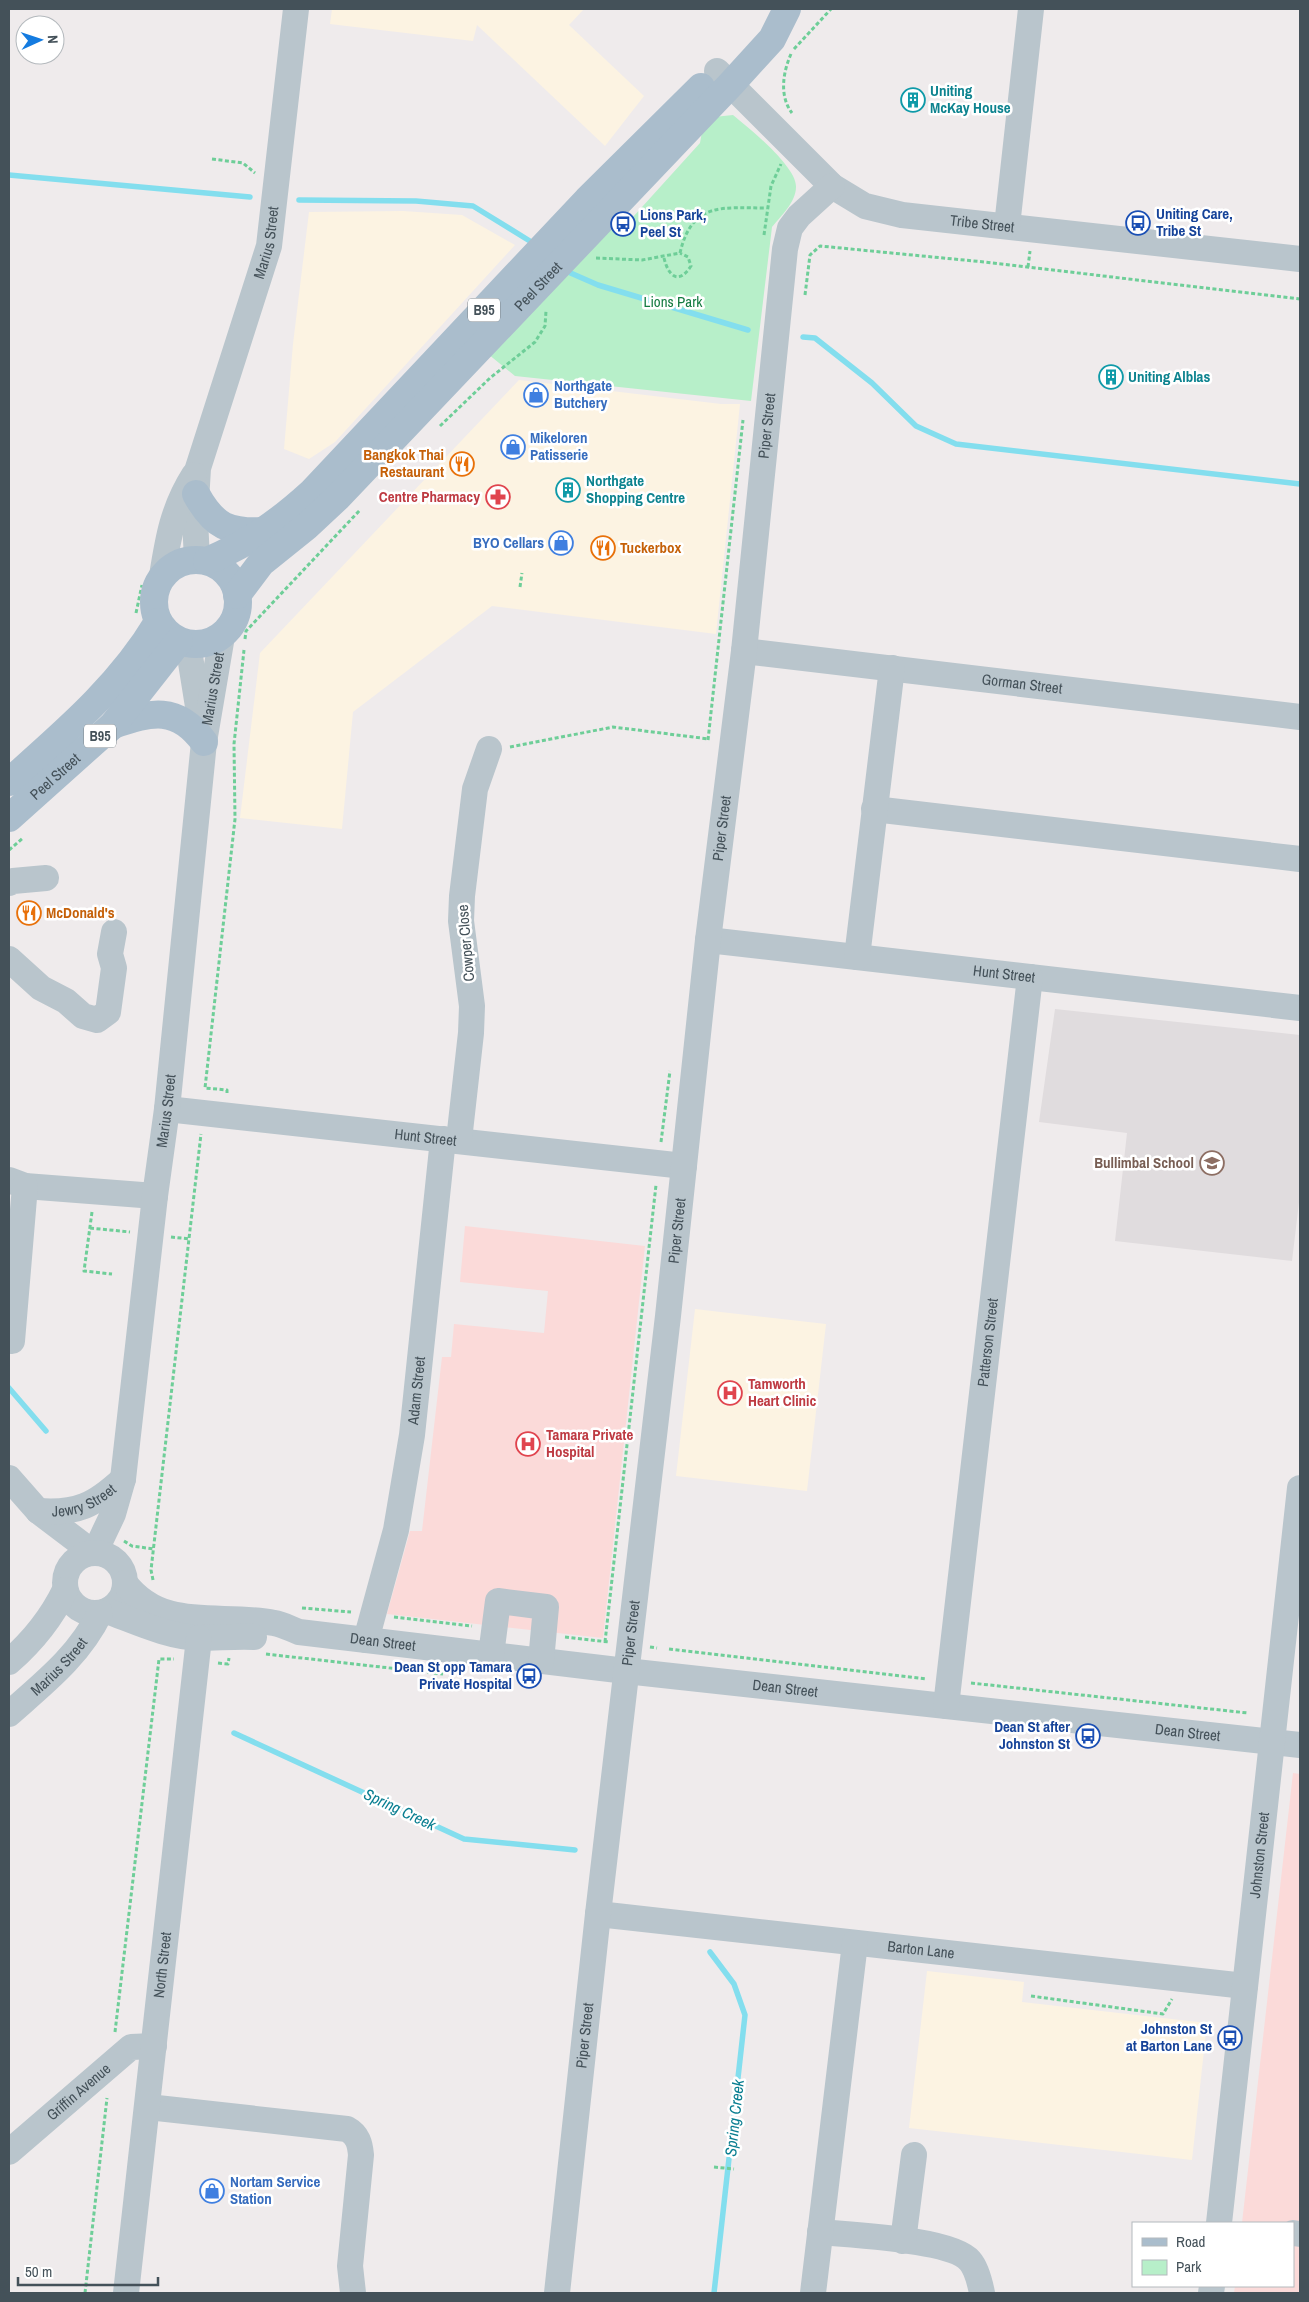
<svg xmlns="http://www.w3.org/2000/svg" width="1309" height="2302" font-family="'Archivo Narrow',sans-serif">
<rect width="100%" height="100%" fill="#efebec"/>
<path fill="#fcf3e2" d="M332 9H584L569 25 644 96 605 146 477 25 473 41 330 24Z
M403 211 462 215 515 245 335 442 309 459 284 449 293 344 309 212Z
M519 380 721 404H740L716 634 492 606 353 712 342 829 240 818 260 653Z
M695 1309 826 1324 807 1491 676 1476Z
M927 1971 1024 1982 1022 2002 1207 2023 1192 2160 909 2128Z"/>
<path fill="#e0dcde" d="M1055 1009 1300 1035V1194L1292 1261 1115 1241 1127 1133 1039 1122Z"/>
<path fill="#fbdad9" d="M465 1226 645 1246 603 1638 387 1614 410 1531H422L442 1357H451L454 1324 544 1333 548 1291 460 1282Z
M1293 1773 1300 1774V2293H1234L1235 2286H1293V2223H1242Z"/>
<path fill="#b7efc9" d="M733 115C749 128 797 167 796 187 796 202 781 216 772 227L751 401 515 376 482 349 603 229 623 228 700 143 703 126 714 117Z"/>
<g fill="none" stroke-linecap="round" stroke-linejoin="round">
<path stroke="#83deee" stroke-width="5.5" d="M9 175 250 197
M299 200 416 201 473 206 533 243
M566 271 598 285 748 330
M803 337 815 338 872 383 916 426 956 444 1300 484
M9 1388 46 1431
M234 1733 464 1839 575 1850
M710 1952 734 1984 745 2015 714 2293"/>
<path stroke="#6ece98" stroke-width="3" stroke-dasharray="4 2.5" stroke-linecap="butt" d="M794 49 831 9
M791 54C783 72 779 96 792 113
M212 159 243 163 255 173
M764 235 771 186 781 164
M596 258 642 260 680 253C692 201 723 208 767 208
M664 258C668 275 678 286 691 266L688 257 680 253
M1028 267 1030 251
M805 295 810 255 820 246 984 262 1300 299
M440 426 490 378 535 342 545 326 546 311
M520 587 522 573
M136 613 142 585
M245 639 246 631 360 510
M708 740 743 420
M510 747 613 727 709 739
M9 850 23 838
M227 1093V1090L205 1088 235 819 234 744 244 650
M661 1142 670 1071
M92 1212 84 1271 112 1274
M90 1228 130 1232
M171 1237 190 1239
M124 1541 132 1546 154 1549
M153 1580 151 1570 201 1134
M302 1608 351 1612
M394 1617 472 1626
M565 1637 609 1642
M605 1642 656 1185
M650 1647 657 1648
M669 1649 927 1679
M266 1654 443 1674
M218 1663 228 1664 229 1658
M971 1683 1248 1713
M1031 1996 1163 2014 1172 1999
M115 2032 159 1659H174
M714 2167 734 2169
M85 2293 107 2098"/>
<g stroke="#b9c5cc" stroke-width="26">
<path id="s1" d="M717 71 832 186 865 206 902 215 1300 259"/>
<path d="M1007 226 1031 9"/>
<path id="s2" d="M197 560 195 519 198 468 269 246 296 9"/>
<path d="M162 576C168 538 173 508 194 475"/>
<path d="M188 644 200 719"/>
<path id="s3" d="M744 651 1300 717"/>
<path d="M874 809 1300 859"/>
<path d="M9 883 13 881 46 878"/>
<path id="s4" d="M708 940 1300 1008"/>
<path d="M857 957 892 668"/>
<path d="M9 959 41 988 66 1001 83 1016 97 1020 108 1012 114 968 110 954 114 932"/>
<path id="s5" d="M167 1109 684 1166"/>
<path d="M459 1140 471 1033 472 1006 461 921 462 896 475 789 489 749"/>
<path d="M9 1180 25 1186 155 1196"/>
<path d="M12 1341 25 1186"/>
<path d="M9 1478 38 1511 92 1552"/>
<path id="s6" d="M38 1511C77 1514 95 1505 123 1479"/>
<path id="s7" d="M95 1552 113 1514 123 1479 155 1196 167 1109 204 742 222 636"/>
<circle cx="95" cy="1583" r="30"/>
<path id="s8" d="M125 1583C163 1633 221 1612 274 1623 282 1624 291 1629 299 1632L626 1671 1300 1745"/>
<path d="M107 1611C137 1622 168 1637 200 1638 218 1638 236 1636 254 1637"/>
<path id="s9" d="M366 1640 396 1530 412 1435 443 1139"/>
<path d="M491 1655 498 1601 546 1607 541 1661"/>
<path d="M9 1662C33 1641 51 1619 65 1590"/>
<path id="s10" d="M946 1706 1030 977"/>
<path id="s11" d="M9 1714C44 1683 79 1656 100 1613"/>
<path id="s12" d="M598 1914 1245 1986"/>
<path d="M148 2107 347 2129C358 2135 360 2144 361 2155L350 2266 353 2293"/>
<path id="s13" d="M9 2152 131 2047 154 2046"/>
<path id="s14" d="M1219 2223 1300 1488"/>
<path d="M820 2232C851 2235 952 2239 970 2261 977 2269 980 2283 982 2293"/>
<path d="M1293 2233 1300 2234"/>
<path d="M903 2241 914 2155"/>
<path id="s15" d="M126 2293 199 1638"/>
<path id="s16" d="M557 2293 598 1914 668 1316 708 940 744 651 785 249 790 228 799 216 832 186"/>
<path d="M813 2293 855 1943"/>
<path d="M1211 2293 1212 2286"/>
</g>
<g stroke="#aabdcc" stroke-width="28">
<path d="M196 494C214 527 229 533 266 531"/>
<circle cx="196" cy="602" r="42"/>
<path d="M207 561C249 543 278 523 312 492L587 200 701 87"/>
<path id="s17" d="M237 595 261 563 307 526 337 498 731 84 772 39 787 9"/>
<path d="M113 725C151 712 177 705 204 742"/>
<path d="M9 782C64 733 120 686 158 622"/>
<path id="s18" d="M9 818 113 725 179 641"/>
</g>
</g>
<defs>
<g id="building-ring" transform="scale(1.25)"><circle r="9.5" fill="#fff" stroke="#0f9aa8" stroke-width="1.5"/><path d="M-4-6H4V6H1V3H-1V6H-4ZM-2.5-4.3h1.7v1.8h-1.7ZM.8-4.3h1.7v1.8H.8ZM-2.5-1h1.7V.8h-1.7ZM.8-1h1.7V.8H.8Z" fill="#0f9aa8"/></g>
<g id="bus-ring" transform="scale(1.25)"><circle r="9.5" fill="#fff" stroke="#1a4fb4" stroke-width="1.5"/><path d="M-5-6H5V4H4V6H2V4H-2V6H-4V4H-5ZM-3.5-4V0h7V-4ZM-3.5 1.2v1.5H-2V1.2ZM2 1.2v1.5H3.5V1.2Z" fill="#1a4fb4"/></g>
<g id="shop-ring" transform="scale(1.25)"><circle r="9.5" fill="#fff" stroke="#3f7fe0" stroke-width="1.5"/><path d="M-5-2.5h2.3a2.7 3.5 0 0 1 5.4 0H5L5.5 6h-11ZM-1.5-2.5h3a1.5 2.3 0 0 0-3 0Z" fill="#3f7fe0"/></g>
<g id="restaurant-ring" transform="scale(1.25)"><circle r="9.5" fill="#fff" stroke="#e8710a" stroke-width="1.5"/><path d="M-5-6h1v4h1v-4h1v4h1v-4h1v5L-1.5 .5V6h-2V.5L-5-1ZM5-6V6H3V1.5H1.5Q1.5-4 5-6Z" fill="#e8710a"/></g>
<g id="pharmacy-ring" transform="scale(1.25)"><circle r="9.5" fill="#fff" stroke="#e0444e" stroke-width="1.5"/><path d="M-2-6h4v4h4v4h-4v4h-4v-4h-4v-4h4Z" fill="#e0444e"/></g>
<g id="school-ring" transform="scale(1.25)"><circle r="9.5" fill="#fff" stroke="#8d6e63" stroke-width="1.5"/><path d="M0-5L7-2L0 1L-7-2ZM-4 1L0 2.5L4 1V4Q0 6-4 4Z" fill="#8d6e63"/></g>
<g id="hospital-ring" transform="scale(1.25)"><circle r="9.5" fill="#fff" stroke="#e0444e" stroke-width="1.5"/><path d="M-5-5h3v3.5h4V-5h3V5h-3V1.5h-4V5h-3Z" fill="#e0444e"/></g>
</defs>
<g fill-rule="evenodd">
<use href="#building-ring" x="913" y="100"/>
<use href="#bus-ring" x="1138" y="223"/>
<use href="#bus-ring" x="623" y="224"/>
<use href="#building-ring" x="1111" y="377"/>
<use href="#shop-ring" x="536" y="395"/>
<use href="#shop-ring" x="513" y="447"/>
<use href="#restaurant-ring" x="462" y="464"/>
<use href="#building-ring" x="568" y="490"/>
<use href="#pharmacy-ring" x="498" y="497"/>
<use href="#shop-ring" x="561" y="543"/>
<use href="#restaurant-ring" x="603" y="548"/>
<use href="#restaurant-ring" x="29" y="913"/>
<use href="#school-ring" x="1212" y="1163"/>
<use href="#hospital-ring" x="730" y="1393"/>
<use href="#hospital-ring" x="528" y="1444"/>
<use href="#bus-ring" x="529" y="1676"/>
<use href="#bus-ring" x="1088" y="1736"/>
<use href="#bus-ring" x="1230" y="2038"/>
<use href="#shop-ring" x="212" y="2191"/>
</g>
<g text-anchor="middle" stroke-width="5" stroke-linejoin="round" paint-order="stroke">
<g fill="#fff" stroke="#7c858b" stroke-width="1">
<rect x="468" y="298.5" width="32" height="23" rx="4"/>
<rect x="84" y="724.5" width="32" height="23" rx="4"/>
</g>
<g font-size="14" font-weight="bold" fill="#445159">
<text x="484" y="315">B95</text>
<text x="100" y="741">B95</text>
</g>
<g font-size="15" font-weight="bold" fill="#0d838f" stroke="#fff" text-anchor="start">
<text x="930" y="96">Uniting<tspan x="930" dy="17">McKay House</tspan></text>
<text x="1128" y="382">Uniting Alblas</text>
<text x="586" y="486">Northgate<tspan x="586" dy="17">Shopping Centre</tspan></text>
</g>
<g font-size="15" font-weight="bold" fill="#164399" stroke="#fff" text-anchor="end">
<text x="1156" y="219" text-anchor="start">Uniting Care,<tspan x="1156" dy="17">Tribe St</tspan></text>
<text x="640" y="220" text-anchor="start">Lions Park,<tspan x="640" dy="17">Peel St</tspan></text>
<text x="512" y="1672">Dean St opp Tamara<tspan x="512" dy="17">Private Hospital</tspan></text>
<text x="1070" y="1732">Dean St after<tspan x="1070" dy="17">Johnston St</tspan></text>
<text x="1212" y="2034">Johnston St<tspan x="1212" dy="17">at Barton Lane</tspan></text>
</g>
<g font-size="15" fill="#445159" stroke="#fff">
<text dy="5" stroke="none"><textPath href="#s1" startOffset="320">Tribe Street</textPath></text>
<text dy="5" stroke="none"><textPath href="#s2" startOffset="328">Marius Street</textPath></text>
<text dy="5" stroke="none"><textPath href="#s17" startOffset="432">Peel Street</textPath></text>
<text dy="5" stroke="none"><textPath href="#s16" startOffset="1879">Piper Street</textPath></text>
<text dy="5" stroke="none"><textPath href="#s3" startOffset="280">Gorman Street</textPath></text>
<text dy="5" stroke="none"><textPath href="#s7" startOffset="874">Marius Street</textPath></text>
<text dy="5" stroke="none"><textPath href="#s18" startOffset="62">Peel Street</textPath></text>
<text dy="5" stroke="none"><textPath href="#s16" startOffset="1474">Piper Street</textPath></text>
<text transform="translate(466 943) rotate(-95)" y="5">Cowper Close</text>
<text dy="5" stroke="none"><textPath href="#s4" startOffset="298">Hunt Street</textPath></text>
<text dy="5" stroke="none"><textPath href="#s7" startOffset="449">Marius Street</textPath></text>
<text dy="5" stroke="none"><textPath href="#s5" startOffset="260">Hunt Street</textPath></text>
<text dy="5" stroke="none"><textPath href="#s16" startOffset="1069">Piper Street</textPath></text>
<text dy="5" stroke="none"><textPath href="#s10" startOffset="366">Patterson Street</textPath></text>
<text dy="5" stroke="none"><textPath href="#s9" startOffset="255">Adam Street</textPath></text>
<text dy="5" stroke="none"><textPath href="#s6" startOffset="48">Jewry Street</textPath></text>
<text dy="5" stroke="none"><textPath href="#s16" startOffset="664">Piper Street</textPath></text>
<text dy="5" stroke="none"><textPath href="#s8" startOffset="271">Dean Street</textPath></text>
<text dy="5" stroke="none"><textPath href="#s11" startOffset="69">Marius Street</textPath></text>
<text dy="5" stroke="none"><textPath href="#s8" startOffset="676">Dean Street</textPath></text>
<text dy="5" stroke="none"><textPath href="#s8" startOffset="1081">Dean Street</textPath></text>
<text dy="5" stroke="none"><textPath href="#s14" startOffset="370">Johnston Street</textPath></text>
<text dy="5" stroke="none"><textPath href="#s12" startOffset="325">Barton Lane</textPath></text>
<text dy="5" stroke="none"><textPath href="#s15" startOffset="330">North Street</textPath></text>
<text dy="5" stroke="none"><textPath href="#s16" startOffset="259">Piper Street</textPath></text>
<text dy="5" stroke="none"><textPath href="#s13" startOffset="92">Griffin Avenue</textPath></text>
</g>
<g font-size="15" fill="#147b41" stroke="#fff">
<text x="673" y="307">Lions Park</text>
</g>
<g font-size="15" font-weight="bold" fill="#366cbe" stroke="#fff" text-anchor="start">
<text x="554" y="391">Northgate<tspan x="554" dy="17">Butchery</tspan></text>
<text x="530" y="443">Mikeloren<tspan x="530" dy="17">Patisserie</tspan></text>
<text x="544" y="548" text-anchor="end">BYO Cellars</text>
<text x="230" y="2187">Nortam Service<tspan x="230" dy="17">Station</tspan></text>
</g>
<g font-size="15" font-weight="bold" fill="#c56008" stroke="#fff" text-anchor="start">
<text x="444" y="460" text-anchor="end">Bangkok Thai<tspan x="444" dy="17">Restaurant</tspan></text>
<text x="620" y="553">Tuckerbox</text>
<text x="46" y="918">McDonald's</text>
</g>
<g font-size="15" font-weight="bold" fill="#be3a42" stroke="#fff" text-anchor="start">
<text x="480" y="502" text-anchor="end">Centre Pharmacy</text>
<text x="748" y="1389">Tamworth<tspan x="748" dy="17">Heart Clinic</tspan></text>
<text x="546" y="1440">Tamara Private<tspan x="546" dy="17">Hospital</tspan></text>
</g>
<g font-size="15" font-weight="bold" fill="#785e54" stroke="#fff" text-anchor="end">
<text x="1194" y="1168">Bullimbal School</text>
</g>
<g font-size="16" font-style="italic" fill="#097e91" stroke="#fff">
<text transform="translate(400 1809) rotate(25)" y="6">Spring Creek</text>
<text transform="translate(734 2118) rotate(-84)" y="6">Spring Creek</text>
</g>
</g>
<rect width="1309" height="2302" fill="none" stroke="#445159" stroke-width="20"/>
<rect x="1132" y="2222" width="162" height="65" fill="#ffffff" stroke="#b4b9bd"/>
<rect x="1142" y="2238" width="25" height="8" fill="#aabdcc" stroke="#b4b9bd"/>
<text x="1176" y="2247" font-size="15" fill="#445159">Road</text>
<rect x="1142" y="2260" width="25" height="15" fill="#b7efc9" stroke="#b4b9bd"/>
<text x="1176" y="2272" font-size="15" fill="#445159">Park</text>
<g transform="translate(40 40) rotate(87)"><circle r="24" fill="#ffffff" stroke="#b4b9bd"/>
<path d="M0-4L9 19L0 12L-9 19Z" fill="#147be0"/>
<text y="-8" font-size="14" font-weight="bold" text-anchor="middle" fill="#445159">N</text>
</g>
<path d="M18 2277v8h140v-8" fill="none" stroke="#445159" stroke-width="2.5"/>
<text x="25" y="2277" font-size="15" fill="#445159" stroke="#ffffff" stroke-width="4" paint-order="stroke">50 m</text>
</svg>
